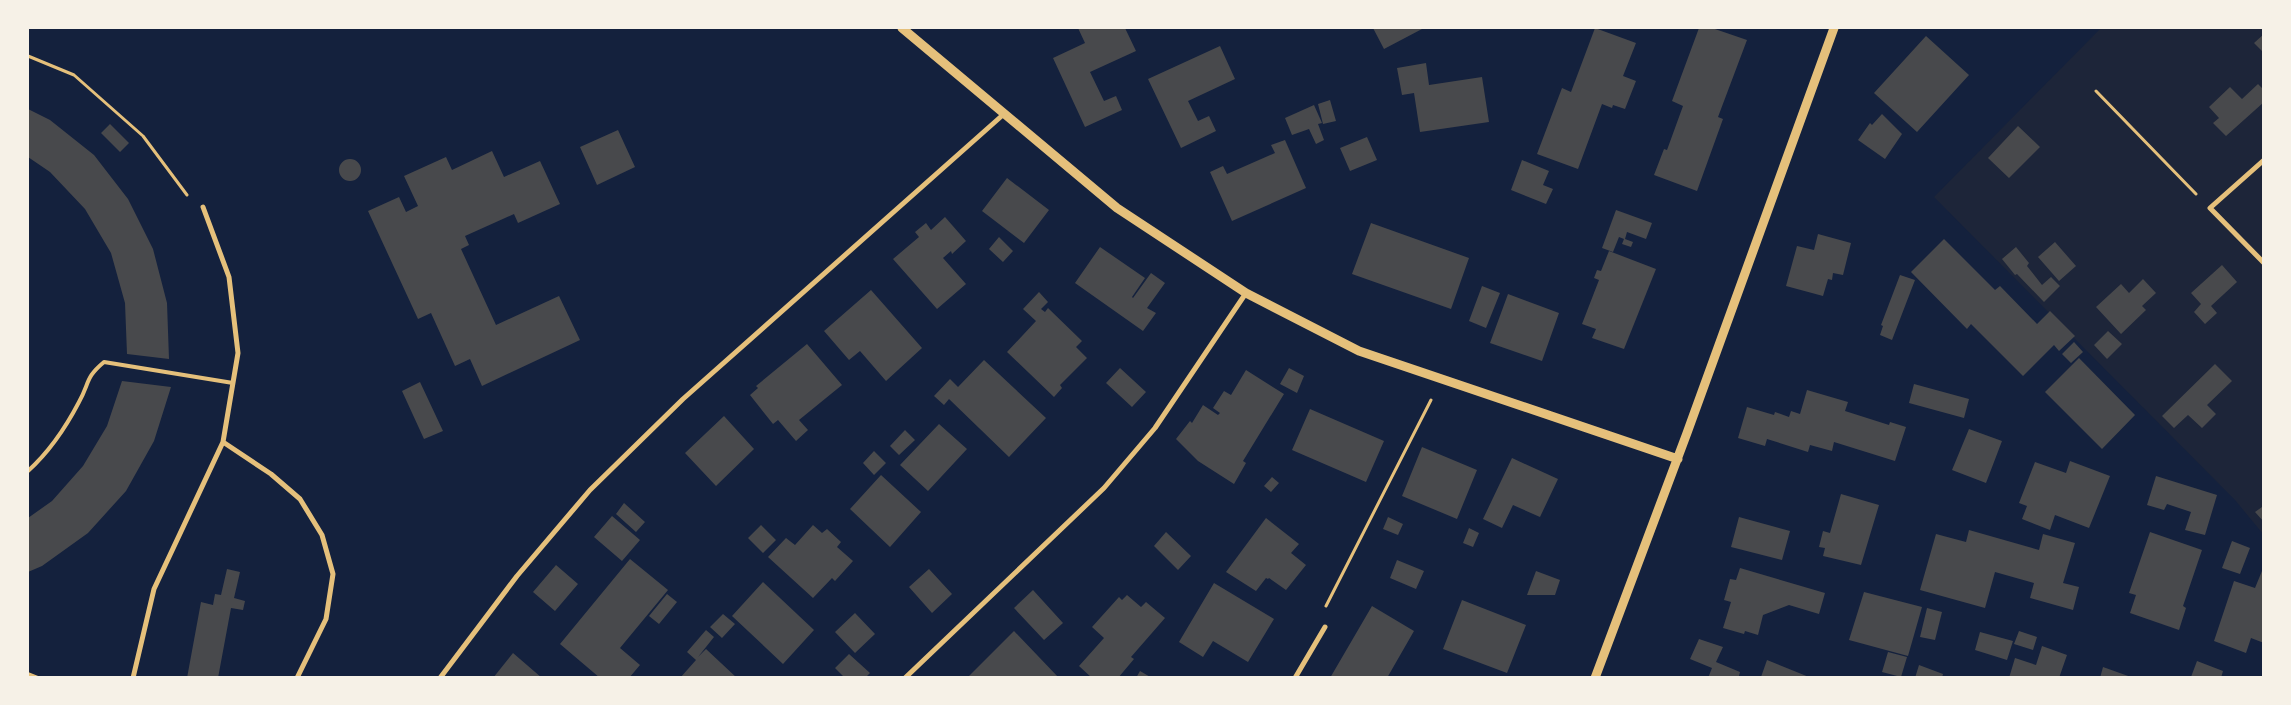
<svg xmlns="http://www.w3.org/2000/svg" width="2291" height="705" font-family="'Source Serif 4',serif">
<rect width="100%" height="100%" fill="#14213d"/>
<path fill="#1d2539" d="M2101 28H2263V534L2235 500 1934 197Z"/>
<path fill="#48494c" d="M1078 28H1125L1136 51 1090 72 1104 101 1116 96 1122 110 1085 127 1053 58 1085 43Z
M1373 28H1421L1422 29 1384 49Z
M1595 28 1636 43 1623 76 1636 81 1625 109 1613 105 1612 108 1602 104 1578 169 1537 154 1562 88 1571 92Z
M1699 28H1712L1747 40 1718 117 1723 119 1697 191 1654 175 1664 149 1667 150 1683 106 1672 101Z
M2264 34V53L2254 43Z
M1926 36 1969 75 1917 132 1874 93Z
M1220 46 1235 79 1188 101 1198 121 1209 116 1216 131 1181 148 1148 79Z
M1426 63 1429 85 1482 77 1489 122 1420 132 1414 93 1402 95 1397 68Z
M2258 84 2264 90V102L2226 136 2213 123 2219 118 2209 107 2230 87 2242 99Z
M1330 100 1336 121 1323 124 1318 104Z
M1314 105 1322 123 1318 124 1324 140 1316 144 1309 129 1292 135 1285 118Z
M28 109 50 120 94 155 128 199 153 249 167 303 169 359 127 354 125 303 111 253 85 209 50 172 28 157Z
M1882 114 1902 134 1885 159 1858 140 1870 123 1872 125Z
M110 124 129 143 120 152 101 133Z
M2018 126 2040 147 2009 178 1988 158Z
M618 130 635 167 597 185 580 147Z
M1367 137 1377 160 1350 171 1340 148Z
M1285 140 1306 188 1232 221 1210 172 1223 166 1227 174 1275 153 1271 145Z
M492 151 504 177 540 161 560 204 518 223 514 214 465 236 469 245 461 249 496 325 559 296 580 340 482 386 470 359 455 366 431 313 418 319 368 211 399 197 406 212 418 206 404 176 446 157 452 170Z
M339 170a11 11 0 1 1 22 0a11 11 0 1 1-22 0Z
M1522 160 1549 171 1543 185 1553 189 1546 204 1511 190Z
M1007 178 1049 210 1024 243 982 211Z
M1616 210 1652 223 1646 239 1627 232 1625 239 1633 242 1631 247 1622 244 1624 239 1619 237 1613 252 1602 248Z
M945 217 966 241 952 254 951 251 943 258 966 284 937 309 893 259 919 237 915 232 926 223 931 230Z
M1371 223 1469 258 1451 309 1352 274Z
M1818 234 1851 243 1843 275 1833 273 1832 280 1828 279 1823 296 1786 286 1797 246 1814 250Z
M999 237 1013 251 1003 262 989 249Z
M1944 239 1995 290 2000 286 2037 324 2050 311 2075 336 2059 351 2054 345 2023 376 1971 324 1967 329 1911 272Z
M2055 242 2076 266 2059 281 2038 257Z
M1100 247 1145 278 1132 297 1133 298 1151 273 1165 283 1147 308 1156 313 1143 331 1075 283Z
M2016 247 2029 263 2027 266 2042 285 2051 277 2060 286 2044 302 2017 274 2015 275 2002 259Z
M1609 251 1656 269 1624 349 1592 338 1596 329 1582 324 1599 280 1594 278 1597 270 1601 271Z
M2222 265 2237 282 2211 306 2217 313 2205 324 2194 312 2201 304 2191 293Z
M1900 275 1915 280 1892 340 1880 335 1883 326 1881 325Z
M2143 279 2156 293 2142 306 2146 310 2121 334 2096 307 2121 284 2129 293Z
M1482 286 1500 293 1486 328 1469 321Z
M871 290 922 348 886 381 860 351 849 360 824 331Z
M1039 292 1048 302 1041 309 1045 312 1048 308 1082 341 1076 347 1087 358 1060 385 1062 388 1054 397 1007 352 1036 321 1023 309Z
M1508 294 1559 313 1542 361 1490 343Z
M2108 331 2122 344 2107 359 2094 345Z
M2074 342 2083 352 2071 363 2062 354Z
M807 344 842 385 799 420 808 430 796 441 778 420 773 424 750 395 758 388 756 386Z
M2079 358 2135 415 2102 449 2045 392Z
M984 360 1046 418 1009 457 949 399 944 405 934 396 950 379 958 387Z
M2215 364 2232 381 2207 405 2216 414 2202 428 2188 415 2174 428 2162 416Z
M1120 368 1146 392 1132 407 1106 383Z
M1289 368 1304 376 1297 393 1280 384Z
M1246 370 1284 394 1243 461 1246 463 1234 484 1198 461 1176 439 1190 421 1192 423 1203 405 1218 415 1220 413 1213 408 1224 391 1231 395Z
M122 381 171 387 154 441 126 491 88 533 42 566 28 572V518L52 501 83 466 107 426Z
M420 382 443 431 424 439 402 391Z
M1914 384 1969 399 1964 418 1909 403Z
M1807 390 1848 402 1845 411 1889 425 1890 422 1906 427 1895 461 1834 442 1832 451 1810 445 1808 452 1767 439 1765 446 1738 438 1747 407 1774 415 1775 412 1789 417 1791 411 1800 414Z
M1310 409 1384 441 1366 482 1292 450Z
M724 416 754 449 716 486 685 453Z
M939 424 967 449 928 491 900 465Z
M1969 429 2002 441 1986 483 1952 470Z
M905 430 915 440 899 455 890 446Z
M1422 447 1477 470 1457 519 1402 496Z
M874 451 886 463 874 475 863 463Z
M1512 458 1558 479 1540 517 1513 505 1502 528 1483 519Z
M2070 461 2110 476 2089 528 2055 515 2050 530 2022 519 2027 506 2019 503 2035 462 2066 473Z
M881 475 921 512 890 547 850 509Z
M2156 476 2217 495 2205 535 2185 530 2191 512 2167 504 2164 510 2147 505Z
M1272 477 1279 483 1271 492 1264 486Z
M1841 494 1879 505 1861 565 1823 556 1825 548 1819 547 1823 531 1830 533Z
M624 503 645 522 636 532 616 514Z
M2262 507 2264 508V522L2255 512Z
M612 516 640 540 622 561 594 537Z
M1388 517 1403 524 1398 535 1383 529Z
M1739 517 1790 531 1782 560 1731 547Z
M1266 518 1299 544 1291 553 1306 565 1286 590 1269 578 1268 579 1266 578 1256 591 1226 572Z
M761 525 776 540 763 553 748 538Z
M813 525 822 533 827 529 841 542 837 547 853 561 835 581 832 578 813 598 768 557 786 538 795 545Z
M1469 528 1479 533 1473 547 1463 543Z
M1969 530 2039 550 2043 534 2075 543 2063 583 2079 587 2073 610 2030 598 2034 583 1995 572 1985 608 1920 590 1936 534 1966 542Z
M1166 532 1191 556 1178 570 1154 546Z
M2150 532 2202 550 2183 606 2186 608 2179 630 2130 613 2136 595 2129 593Z
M2232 541 2250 548 2240 574 2222 568Z
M630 559 668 590 620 648 640 665 629 678H600L560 644Z
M1397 560 1424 571 1416 589 1390 578Z
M556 565 578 584 555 611 533 592Z
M2264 566V643L2251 638 2246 653 2214 641 2234 581 2255 588Z
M1740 568 1825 593 1819 614 1789 605 1763 615 1758 635 1745 631 1744 634 1723 628 1731 602 1724 600 1730 579 1736 580Z
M227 569 240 572 234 598 245 601 243 610 231 608 218 678H187L201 602 213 605 215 594 221 595Z
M929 569 952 594 932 613 909 587Z
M1536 571 1560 580 1555 595H1527Z
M763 582 814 630 783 664 732 616Z
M1214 583 1274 619 1248 662 1213 641 1203 657 1179 642Z
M1033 590 1063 623 1044 640 1014 608Z
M1864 592 1922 607 1908 656 1849 640Z
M667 594 677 602 659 624 649 616Z
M1127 595 1141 607 1146 602 1165 618 1131 657 1134 659 1118 678H1092L1079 666 1104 638 1092 627 1119 597 1122 600Z
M1462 600 1526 625 1507 673 1443 649Z
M1372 606 1414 631 1387 678H1330Z
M1927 608 1942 612 1935 640 1920 637Z
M855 613 875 634 855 653 835 632Z
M723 614 735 624 722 638 710 627Z
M706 630 714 637 698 657 706 649 737 678H680L696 660 687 652Z
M1014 631 1059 678H967Z
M2019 631 2037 637 2033 650 2014 644Z
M1980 632 2013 641 2007 660 1975 650Z
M1699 639 1723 647 1716 662 1740 672 1739 676 1742 678H1708L1712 668 1690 659Z
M2042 646 2067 655 2059 678H2009L2015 658 2036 665Z
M1888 652 1907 657 1901 677 1882 672Z
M513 653 542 678H493Z
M849 654 870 673 865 678H845L835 668Z
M1767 660 1809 677V678L1761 677Z
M2197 661 2223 671 2221 678 2191 677Z
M1919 665 1943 674 1942 678H1915Z
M2103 667 2131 677V678H2100Z
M1140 671 1152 678H1136Z"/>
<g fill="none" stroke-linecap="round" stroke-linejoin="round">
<path stroke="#e5c07b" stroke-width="3" d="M28 56 74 75 143 136 187 195
M2096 91 2196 194
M1326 606 1431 400"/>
<path stroke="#e5c07b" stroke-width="4" d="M28 471C49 452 66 427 79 402 90 382 85 378 104 362L233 383
M28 674 38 678"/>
<path stroke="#e5c07b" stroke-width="5" d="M2264 160 2210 208 2264 263
M223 442 271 474 300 499 322 535 333 574 326 619 297 678
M133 678 154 589 223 442 238 353 229 277 203 207
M440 678 517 576 590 490 683 399 1005 113
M905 678 1104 488 1155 428 1246 293
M1295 678 1325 627"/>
<path stroke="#e5c07b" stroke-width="9" d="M902 28 1117 208 1246 293 1359 351 1678 459
M1595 678 1687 433 1834 28"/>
</g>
<rect width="2291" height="705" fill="none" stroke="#f6f1e7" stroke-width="58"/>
</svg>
